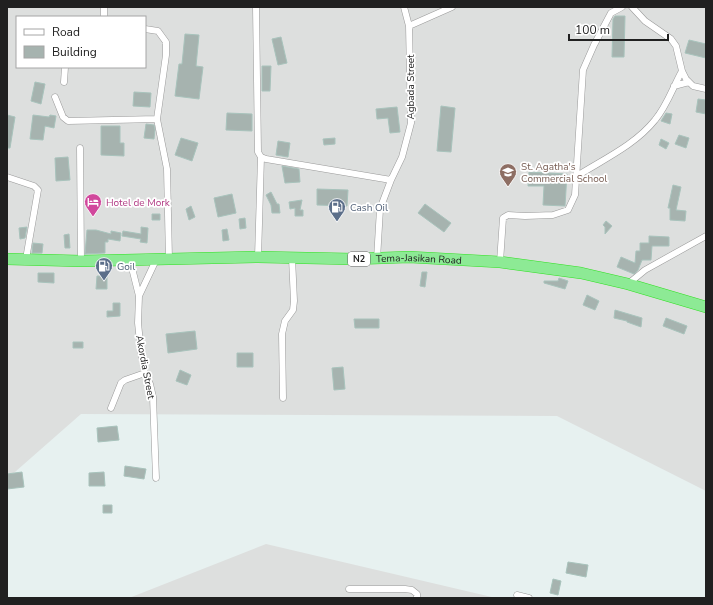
<svg xmlns="http://www.w3.org/2000/svg" width="713" height="605" font-family="'Nunito Sans',sans-serif">
<rect width="100%" height="100%" fill="#e7f1f0"/>
<path fill="#dddfde" fill-rule="evenodd" d="M7 7H706V491L557 416 81 414 7 479ZM17 17H145V67H17Z
M266 544 496 598H129Z"/>
<path fill="#a6b3af" stroke="#a8c3bc" d="M615 16H625L624 57H612L613 19Z
M185 34 199 35 196 66 203 67 199 99 175 96 179 64H182Z
M281 37 287 63 278 65 272 39Z
M689 40 706 44V58L685 53Z
M262 66H271L270 91H262Z
M35 82 45 84 41 104 31 101Z
M134 92 151 93 150 107 133 106Z
M698 99 706 100V114L696 112Z
M441 106 455 108 451 152 437 151Z
M397 107 400 132 390 133 388 118 377 119 376 109Z
M227 113 252 114V131L226 130Z
M666 113 672 114 670 124 661 121Z
M7 115 15 117 10 148H7Z
M33 115 49 117 50 115 56 116 54 128 45 126 43 140 30 139Z
M146 124 154 125 155 130 154 139 144 138Z
M101 126H120V143H124V156L101 155Z
M679 135 689 138 686 148 675 144Z
M181 138 198 143 192 161 175 155Z
M335 138V144L324 145 323 139Z
M661 139 669 143 666 149 659 145Z
M278 141 290 143 288 157 276 155Z
M68 157 70 180 56 181 55 158Z
M282 166 299 169 300 182 285 183Z
M529 172 567 174 565 206 543 205 544 186H528Z
M673 185 681 187 676 210 686 211 685 221 670 220V208H668Z
M317 189 348 190 347 206 317 205Z
M271 192 277 204H279L280 213H272L271 205 266 195Z
M232 194 236 213 218 217 214 198Z
M302 200 300 210H303V216H295V208L290 209 289 202Z
M425 204 451 223 444 232 418 213Z
M191 206 195 217 189 220 186 209Z
M152 214H160V220H152Z
M245 218 246 228 240 229 239 219Z
M606 221 612 226 605 234V227L603 225Z
M27 227 25 238 20 239 19 228Z
M141 227 148 228 147 243 140 242 141 239 122 236 123 231 141 234Z
M227 229 229 240 223 241 222 230Z
M87 230H96L111 234V231L121 233 120 241 108 239V242H105V253L85 254Z
M69 234 70 248H65L64 235Z
M649 236 669 237V246H652L651 260H642L638 270 634 274 617 267 621 257 635 263 636 251H640V243H649Z
M33 243 43 244 42 253H32Z
M422 272H427L425 287 420 286Z
M38 273H54V283L38 282Z
M97 276H107V289H96Z
M559 278 568 281 565 289 544 283V281H558Z
M587 295 599 301 595 310 583 305Z
M113 303H120V316L107 317V311H113Z
M615 310 642 318 641 327 627 322V321L614 318Z
M666 318 687 326 684 334 663 326Z
M354 319H379V328H355Z
M195 331 197 349 168 353 166 334Z
M73 342H83V348H73Z
M237 353H253V367H237Z
M343 367 345 389 334 390 332 368Z
M180 370 191 375 187 385 176 381Z
M117 426 119 440 98 442 97 428Z
M125 466 146 469 144 479 124 476Z
M22 472 24 487 7 489V474Z
M104 472 105 486H89V473Z
M103 505H112V513H103Z
M568 562 588 565 586 577 566 573Z
M553 579 561 581 558 595 550 593Z"/>
<g fill="none" stroke-linecap="round" stroke-linejoin="round">
<g stroke="#9a9a9a" stroke-width="7">
<path id="street" d="M256 7 258 152 261 157 266 159 391 180
M632 7 645 21 671 39 676 46 682 71 686 79 693 86 706 89
M104 17V7
M409 26 452 7
M145 29 158 31 166 42V55L157 119 167 169 169 259
M64 82 65 67
M674 86 689 82
M55 97 63 117 68 121 157 119
M80 148 81 261
M577 176C604 159 635 145 655 120 667 106 673 87 682 71
M7 177 34 186 38 190 26 259
M258 257 261 157
M377 259 380 209 391 180 402 157 411 123 409 26 404 7
M130 260 139 296
M500 262 503 218 508 215 525 216 553 215 568 210 575 195 583 70 594 45 611 13 622 7
M628 284 645 270 706 236
M283 398 282 334 285 321 293 310 294 301 292 258
M111 408 121 383 125 380 145 373
M156 478 153 397 150 384 145 373 141 352 138 323 139 296 156 260
M349 589H405L412 590 417 594V598
M517 595 529 598"/>
</g>
<g stroke="#30e022" stroke-width="12">
<g id="highway">
<path id="s1" d="M7 259 81 261 258 257 354 259 409 257 500 262 581 273 628 284 706 307"/>
</g>
</g>
<use href="#street" stroke="#fff" stroke-width="6"/>
<use href="#highway" stroke="#8dea95" stroke-width="11"/>
</g>
<defs>
<g id="school-pin" transform="scale(0.9)"><path d="M0 17L-7.5 6A9.5 9.5 0 1 1 7.5 6Z" fill="#8d6e63" stroke="#fff"/><path d="M0-5L7-2L0 1L-7-2ZM-4 1L0 2.5L4 1V4Q0 6-4 4Z" fill="#fff"/></g>
<g id="hotel-pin" transform="scale(0.9)"><path d="M0 17L-7.5 6A9.5 9.5 0 1 1 7.5 6Z" fill="#d1479c" stroke="#fff"/><path d="M-6-4.5h1.5V1H6V5H4.5V3h-9V5H-6ZM-4 0a1.8 1.8 0 1 1 3.6 0ZM.5 0V-2.5h3Q6-2.5 6 0Z" fill="#fff"/></g>
<g id="fuel-pin" transform="scale(0.9)"><path d="M0 17L-7.5 6A9.5 9.5 0 1 1 7.5 6Z" fill="#5c6f8a" stroke="#fff"/><path d="M-5.5-6h7V0h2V4h1.3V-2.5L3-4.5l.8-.8L6-3V5H2.5V1h-1V6h-7ZM-4.2-4.7v3.2H.2V-4.7Z" fill="#fff"/></g>
</defs>
<g fill-rule="evenodd">
<use href="#school-pin" x="508" y="172"/>
<use href="#hotel-pin" x="93" y="202"/>
<use href="#fuel-pin" x="337" y="207"/>
<use href="#fuel-pin" x="104" y="266"/>
</g>
<g text-anchor="middle" stroke-width="3.5" stroke-linejoin="round" paint-order="stroke">
<rect fill="#fff" stroke="#636363" stroke-width="1" x="348" y="252" width="22" height="14" rx="3"/>
<g font-size="9" font-weight="bold" fill="#202020">
<text x="359" y="262">N2</text>
</g>
<g font-size="10" fill="#202020" stroke="#fff">
<text transform="translate(410 87) rotate(-90)" y="4">Agbada Street</text>
<text dy="4" stroke="none"><textPath href="#s1" startOffset="412">Tema-Jasikan Road</textPath></text>
<text transform="translate(146 367) rotate(79)" y="4">Akordia Street</text>
</g>
<g font-size="10" fill="#785e54" stroke="#fff" text-anchor="start">
<text x="521" y="170">St. Agatha's<tspan x="521" dy="12">Commercial School</tspan></text>
</g>
<g font-size="10" fill="#b23c85" stroke="#fff" text-anchor="start">
<text x="106" y="206">Hotel de Mork</text>
</g>
<g font-size="10" fill="#4e5e75" stroke="#fff" text-anchor="start">
<text x="350" y="211">Cash Oil</text>
<text x="117" y="270">Goil</text>
</g>
</g>
<rect width="713" height="605" fill="none" stroke="#202020" stroke-width="16"/>
<rect x="16" y="16" width="130" height="52" fill="#ffffff" stroke="#a6a6a6"/>
<rect x="24" y="29" width="20" height="6" fill="#ffffff" stroke="#a6a6a6"/>
<text x="52" y="36" font-size="12" fill="#202020">Road</text>
<rect x="24" y="46" width="20" height="12" fill="#a6b3af" stroke="#a6a6a6"/>
<text x="52" y="56" font-size="12" fill="#202020">Building</text>
<path d="M569 34v6h99v-6" fill="none" stroke="#202020" stroke-width="2"/>
<text x="575" y="34" font-size="12" fill="#202020" stroke="#ffffff" stroke-width="3" paint-order="stroke">100 m</text>
</svg>
